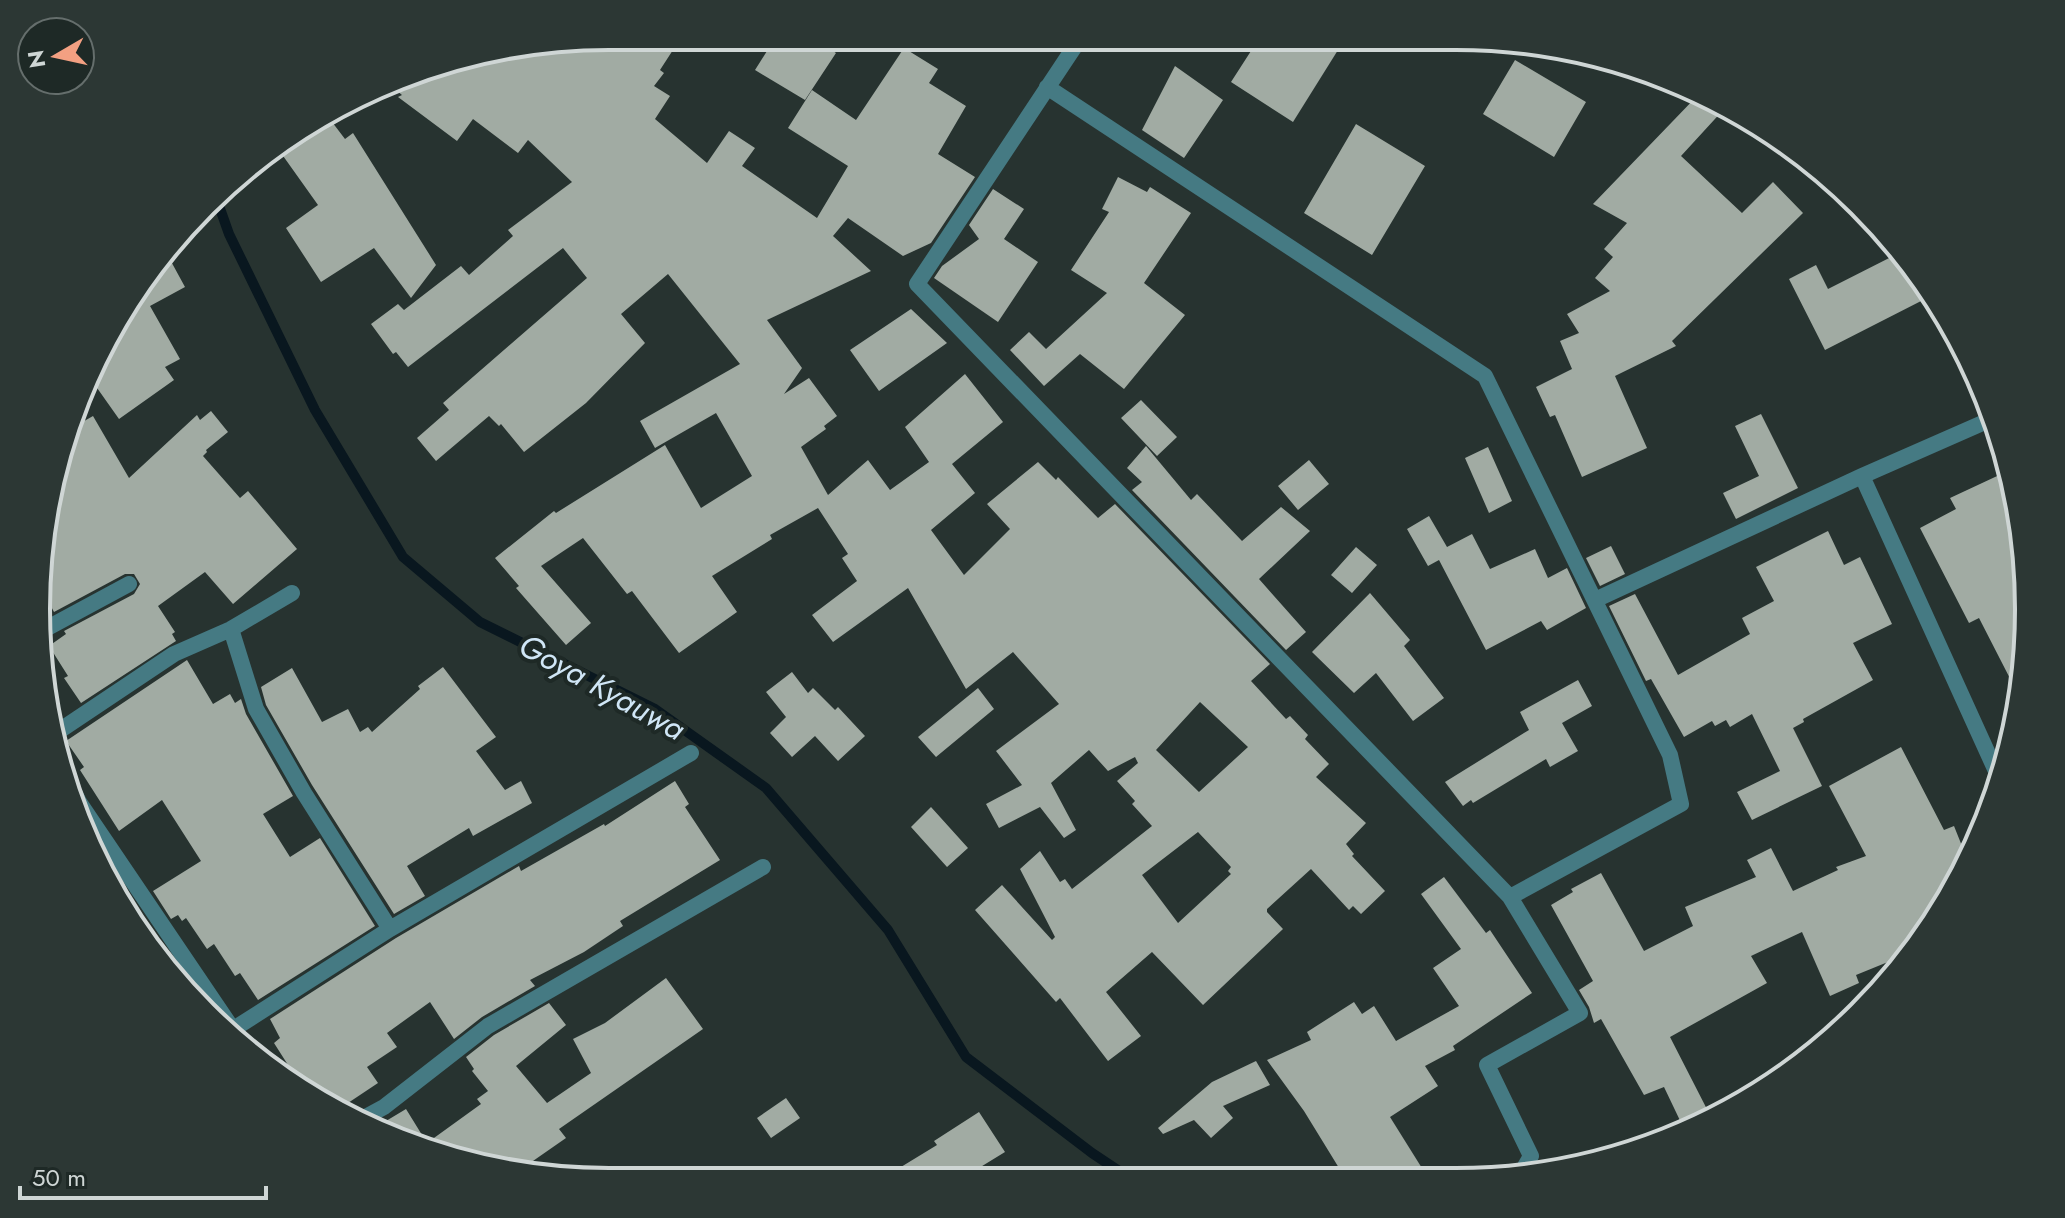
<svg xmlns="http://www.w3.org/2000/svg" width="2065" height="1218" font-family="Jost,sans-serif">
<rect width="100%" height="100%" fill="#273330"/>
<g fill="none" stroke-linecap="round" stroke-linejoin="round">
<path stroke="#09171f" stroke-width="10" d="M217 200 229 234 315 410 403 557 480 622 655 709 766 788 888 930 966 1057 1092 1153 1134 1181"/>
</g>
<path fill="#a1aba3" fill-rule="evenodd" d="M609 36H682L660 70 664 73 654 86 670 96 655 119 707 163 729 131 755 148 742 166 817 218 848 166 788 128 812 90 856 120 904 48 938 69 929 83 966 106 938 154 975 177 931 243 903 256 848 218 833 236 871 271 767 320 802 368 784 394 809 378 837 416 824 426 826 429 801 447 828 495 868 460 890 490 929 462 905 427 965 374 1003 422 952 464 975 493 931 530 964 575 1010 529 987 504 1038 462 1056 480 1058 477 1098 518 1115 504 1270 664 1251 681 1286 719 1290 716 1308 735 1305 739 1329 764 1316 777 1366 823 1346 844 1354 854 1352 856 1385 891 1361 914 1353 906 1349 910 1311 869 1267 909V912L1283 929 1203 1005 1152 952 1106 992 1141 1036 1108 1061 1060 998 1056 1002 975 910 1002 885 1052 940 1055 937 1020 869 1040 851 1060 882 1065 879 1072 889 1152 826 1132 804 1135 801 1117 781 1138 763 1135 757 1108 771 1089 750 1051 783 1076 830 1064 838 1040 807 999 828 986 804 1022 785 996 751 1059 704 1013 652 966 689 908 588 833 642 812 615 857 581 842 558 848 554 818 508 770 535 772 539 712 576 737 612 679 653 632 591 627 594 583 538 541 566 591 623 566 645 516 588 519 586 495 558 554 511 556 513 665 445 701 508 752 476 716 413 655 448 640 421 740 364 668 274 621 314 645 343 586 403 524 452 501 424 499 426 489 416 436 461 417 438 449 410 443 403 587 278 563 248 408 367 396 352 393 354 371 324 398 304 404 310 461 266 469 275 513 236 508 230 572 182 528 140 518 153 473 119 457 141 398 97 402 95 390 85 425 66ZM1200 702 1248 747 1199 792 1156 750ZM1198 832 1231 867 1228 871 1231 874 1178 923 1142 875Z
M790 36H810L836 53 805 100 755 70 772 43 782 49Z
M1260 37H1318L1338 50 1293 122 1231 82Z
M1515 60 1586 102 1554 157 1483 114Z
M1175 66 1223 100 1184 158 1142 130Z
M1698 95 1725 108 1681 156 1742 213 1773 182 1803 213 1672 341 1676 346 1615 376 1647 448 1582 477 1555 415 1550 417 1536 387 1572 369 1560 341 1579 333 1567 314 1610 291 1595 278 1613 257 1604 249 1627 223 1593 204Z
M329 118 345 139 353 133 436 265 411 298 374 248 321 282 286 228 318 205 276 146Z
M1356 124 1425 166 1372 255 1304 213Z
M1118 177 1147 192 1150 187 1191 213 1144 283 1185 315 1124 389 1080 354 1044 386 1010 350 1029 332 1046 349 1107 293 1071 270 1109 212 1102 209Z
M993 189 1024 209 1004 239 1038 262 998 322 934 278 942 266 979 239 969 225Z
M1901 252 1925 299 1825 350 1789 279 1816 265 1828 289Z
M167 254 185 287 150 306 180 359 165 367 174 380 119 419 90 378 133 290Z
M911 309 947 343 879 391 850 350Z
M1141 400 1177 437 1157 456 1121 418Z
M211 411 228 432 206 450 207 452 203 456 240 498 248 491 297 549 233 604 205 572 158 606 175 632 172 634 176 641 81 703 64 678 68 676 49 646 66 634 64 631 134 594 140 584 134 574H125L54 612 40 586 65 432 93 416 129 478 197 415 200 420Z
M1761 414 1798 488 1736 519 1723 493 1759 476 1735 426Z
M1146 446 1191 500 1197 494 1242 541 1281 507 1310 531 1259 579 1306 632 1286 650 1132 490 1142 482 1127 468Z
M1488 447 1512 501 1489 513 1465 458Z
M1309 460 1329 484 1298 510 1278 486Z
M2010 470 2018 498 2029 609 2020 698 1979 618 1969 623 1920 528 1956 509 1950 498Z
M1429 516 1447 547 1472 534 1490 569 1535 549 1548 578 1567 568 1586 608 1547 630 1541 621 1486 650 1439 560 1428 566 1407 529Z
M1828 531 1844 565 1860 557 1892 624 1853 643 1873 680 1803 719 1804 722 1793 728 1822 786 1752 820 1737 792 1780 771 1752 714 1730 727 1726 720 1715 726 1712 721 1684 737 1651 679 1646 681 1609 606 1635 594 1678 675 1750 634 1742 618 1774 601 1756 567Z
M1611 546 1625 574 1600 586 1586 558Z
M1356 547 1377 565 1352 593 1331 575Z
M1370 593 1410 640 1404 646 1444 698 1413 721 1376 673 1354 693 1312 652Z
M187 660 213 704 230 694 235 703 241 699 246 714 293 796 263 814 290 857 320 838 375 926 258 1000 240 973 235 976 214 944 207 949 186 918 182 921 178 915 171 919 153 891 201 861 162 800 119 831 80 770 84 767 66 741Z
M443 667 496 737 476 751 505 790 521 781 532 803 473 836 469 828 407 866 425 896 394 914 312 785 266 705 261 687 292 668 322 722 348 709 360 732 368 727 372 732 420 689 418 686Z
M792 672 808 693 813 688 835 710 838 707 865 736 838 761 815 736 792 757 770 733 786 717 766 692Z
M1578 680 1592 706 1562 723 1578 751 1550 767 1546 759 1473 803 1471 800 1463 806 1445 782 1529 730 1520 712Z
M978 688 994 709 936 757 918 737Z
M1901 747 1944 830 1954 826 1968 861 1938 916 1926 921 1929 932 1910 953 1856 975 1859 983 1830 996 1802 932 1751 956 1767 983 1670 1037 1712 1119 1685 1131 1664 1087 1644 1095 1601 1019 1594 1023 1589 1007 1579 990 1593 981 1551 905 1573 892 1571 889 1601 873 1644 951 1693 926 1685 907 1756 877 1747 860 1771 848 1793 891 1838 870 1836 867 1866 856 1829 786Z
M675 781 689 804 685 807 720 860 620 921 623 926 584 952 530 980 535 986 482 1017 454 1039 430 1002 387 1033 397 1047 367 1067 378 1083 339 1109 323 1101 310 1082 302 1087 274 1043 280 1038 270 1019 396 938 519 866 521 871 604 824 605 826Z
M931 807 968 848 947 867 911 827Z
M1444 877 1486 933 1490 930 1532 993 1453 1046 1455 1050 1425 1066 1438 1086 1390 1117 1430 1181H1347L1304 1111 1267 1060 1311 1040 1307 1032 1354 1002 1362 1014 1374 1006 1396 1041 1459 1006 1433 968 1461 949 1421 894Z
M134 903 152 930 143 935 127 907Z
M666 978 703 1029 559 1129 566 1138 520 1170 424 1151 376 1127 406 1109 427 1143 481 1104 477 1099 488 1091 472 1071 474 1069 466 1057 494 1035 549 1003 566 1025 516 1066 547 1103 591 1073 573 1039 605 1023Z
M1256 1061 1270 1085 1223 1106 1233 1118 1211 1138 1194 1120 1163 1134 1158 1128 1212 1082Z
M786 1098 800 1118 771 1138 757 1118Z
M979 1112 1005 1152 974 1171 971 1166 946 1181H878L937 1145 934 1141Z"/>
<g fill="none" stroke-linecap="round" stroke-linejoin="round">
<path stroke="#457a83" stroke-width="16" d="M1081 37 917 284 1510 897
M1047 87 1485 376 1670 755 1681 804 1510 897 1580 1013 1487 1065 1531 1156 1520 1175
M1862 476 2000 780
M1595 600 1862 476 1994 418
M231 629 256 709 304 793 390 929
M40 632 129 584
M56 733 174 654 231 629 292 593
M63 771 79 802 236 1034
M232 1030 390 929 691 753
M360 1120 384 1107 488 1026 763 867"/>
</g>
<g text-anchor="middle" stroke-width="8" stroke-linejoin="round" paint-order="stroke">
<g font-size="32" font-style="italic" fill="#d0e6f6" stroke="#1e2926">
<text transform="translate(602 687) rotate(29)" y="11">Goya Kyauwa</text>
</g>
</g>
<path d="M0 0H2065V1218H0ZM609 50H1456A559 559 0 0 1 2015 609V609A559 559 0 0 1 1456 1168H609A559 559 0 0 1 50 609V609A559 559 0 0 1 609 50Z" fill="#2c3734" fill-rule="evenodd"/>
<path fill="none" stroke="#cfd6d5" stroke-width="4" d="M609 50H1456A559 559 0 0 1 2015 609V609A559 559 0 0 1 1456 1168H609A559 559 0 0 1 50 609V609A559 559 0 0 1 609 50Z"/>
<g transform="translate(56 56) rotate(261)"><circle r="38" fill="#1e2926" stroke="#656e6c" stroke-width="2"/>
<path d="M0-6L14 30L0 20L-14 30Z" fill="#f3a082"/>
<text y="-12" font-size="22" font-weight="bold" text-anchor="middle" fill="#cfd6d5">N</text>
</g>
<path d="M20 1186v12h246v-12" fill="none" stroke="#cfd6d5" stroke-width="4"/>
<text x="32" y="1186" font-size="24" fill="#cfd6d5" stroke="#1e2926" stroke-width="6" paint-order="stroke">50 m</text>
</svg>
